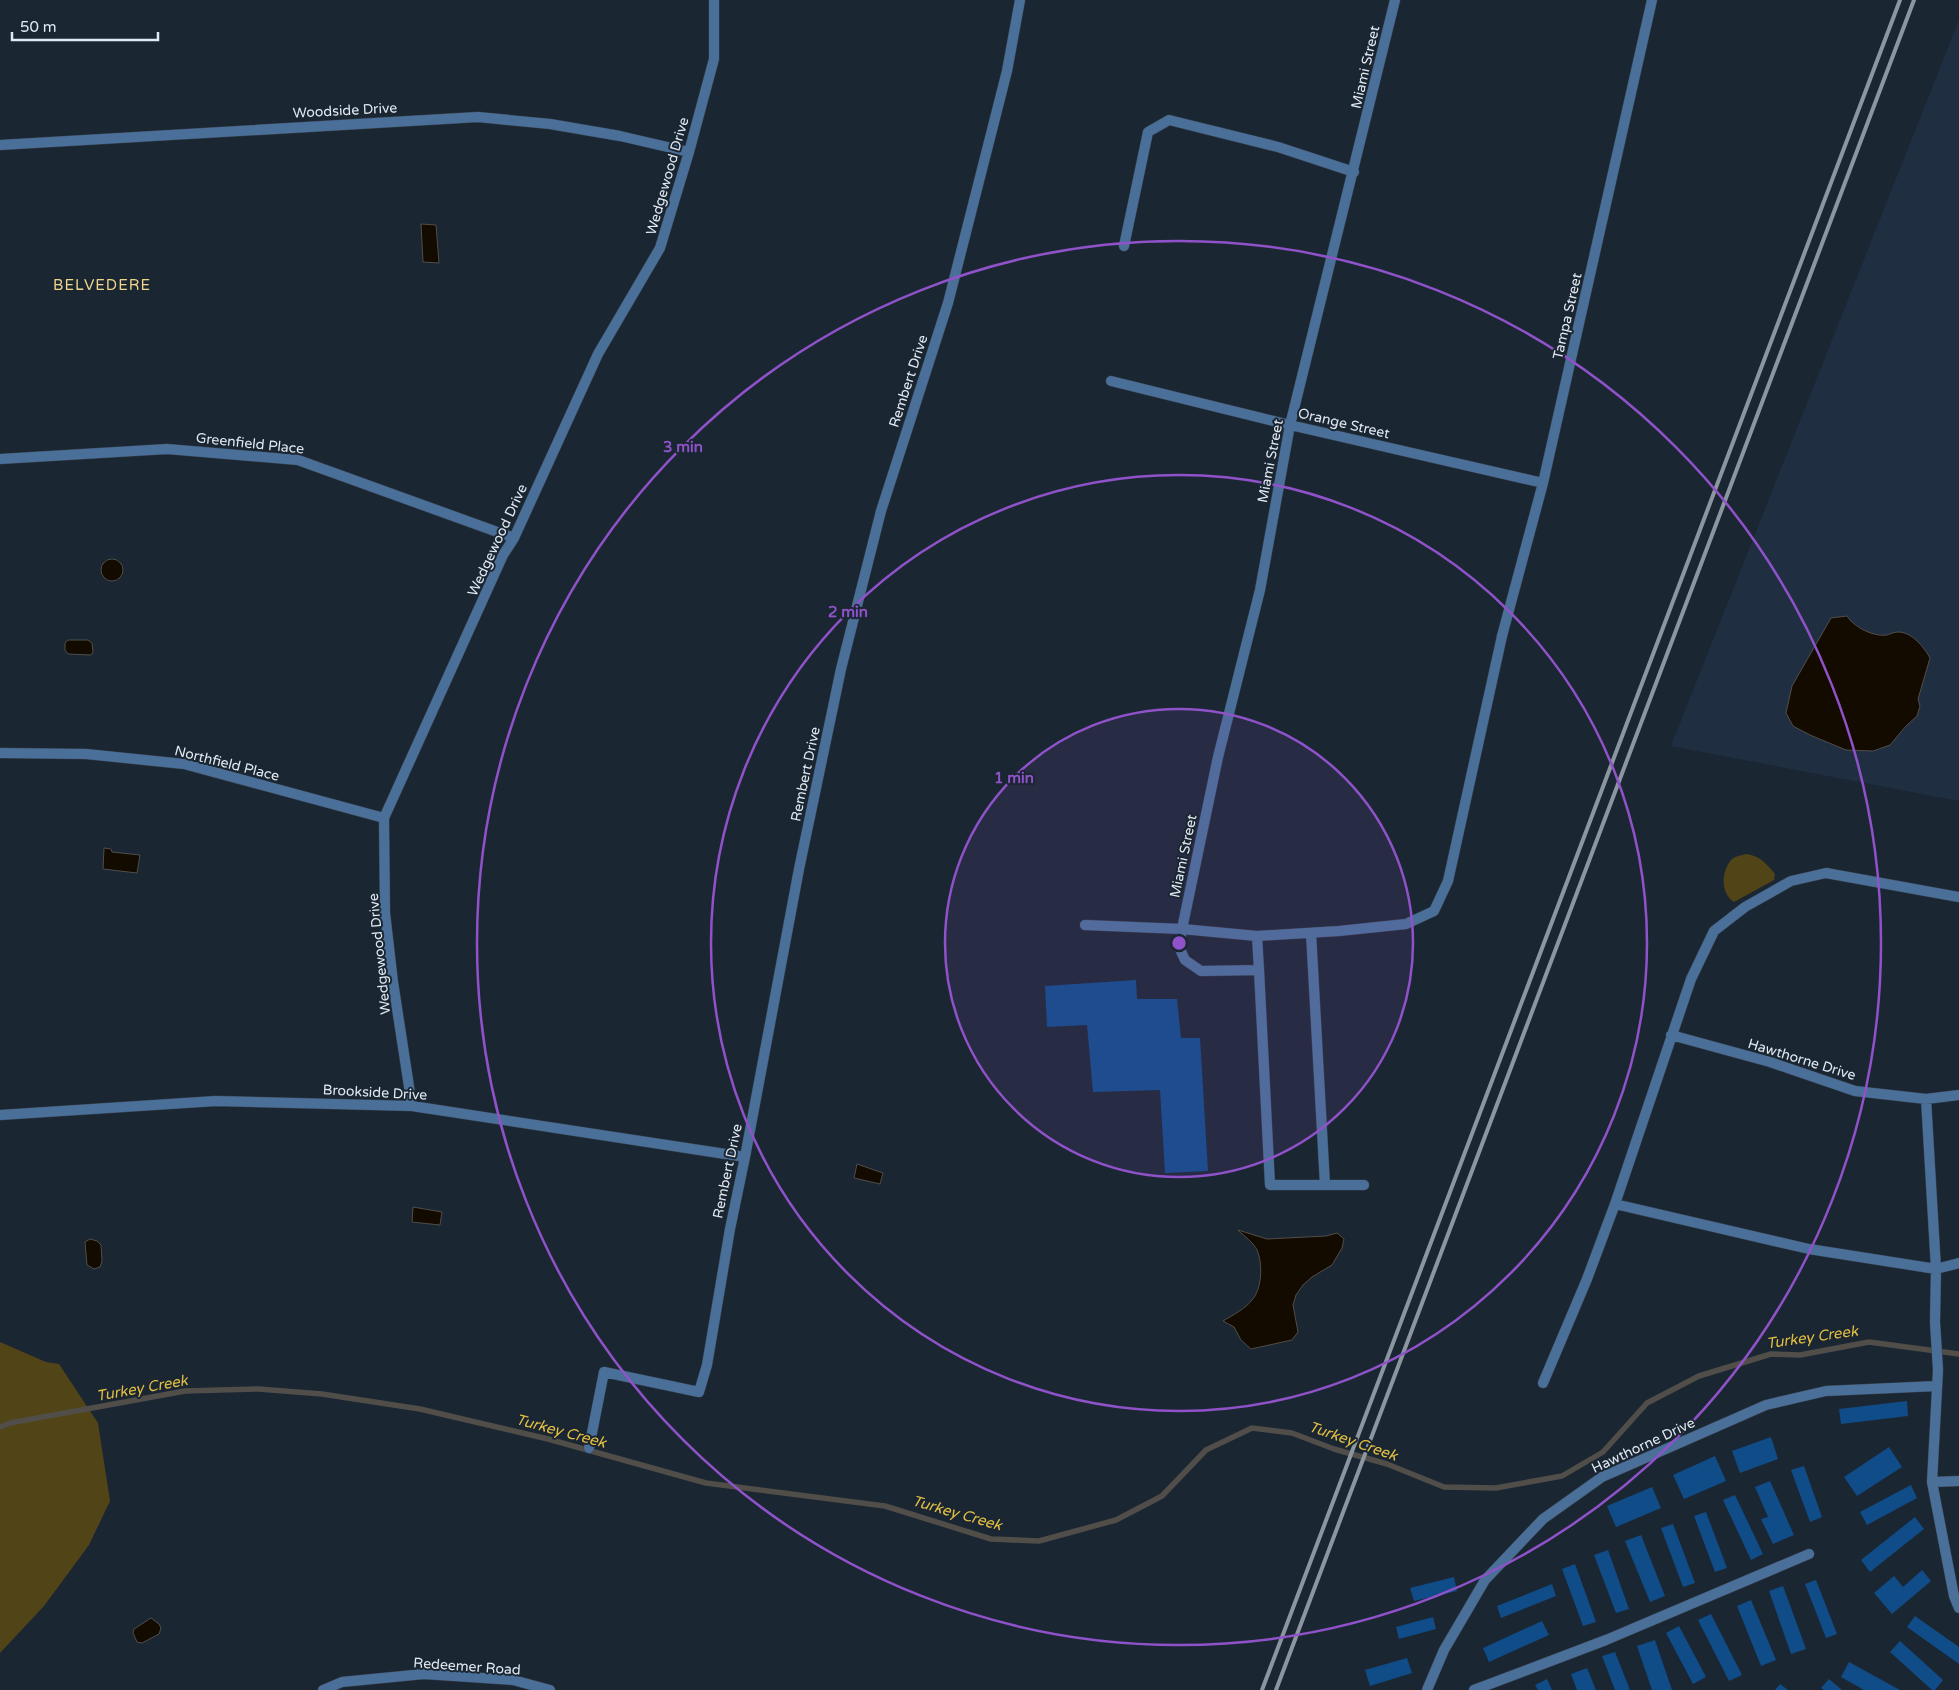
<svg xmlns="http://www.w3.org/2000/svg" width="1959" height="1690" font-family="'Varela Round',sans-serif">
<rect width="100%" height="100%" fill="#1b2633"/>
<path fill="#1f2f41" d="M1959 20V801L1671 746Z"/>
<path fill="#514417" d="M1747 854C1761 857 1766 863 1775 874L1774 880 1734 902C1720 893 1721 871 1732 859 1736 856 1742 855 1747 854Z
M0 1342 46 1362 59 1364 98 1423 110 1501 89 1545 44 1606 0 1653Z"/>
<path fill="#130b00" stroke="#514e49" d="M421 224 436 225 439 263 423 262Z
M101 570a11 11 0 1 1 22 0a11 11 0 1 1-22 0Z
M1847 616C1854 627 1873 637 1887 635 1890 634 1894 632 1898 632 1912 632 1924 647 1930 658L1918 699 1920 706 1917 716 1906 726 1890 745 1873 751 1846 750 1810 735 1793 726 1786 713 1792 686 1831 618Z
M68 640H88L92 643 93 652 91 655 68 654 65 650V643Z
M104 848 111 849 112 852 140 855 137 873 103 869Z
M857 1164 883 1173 880 1184 854 1178Z
M413 1207 442 1212 440 1225 412 1222Z
M1238 1230 1267 1239 1326 1236 1337 1233 1344 1239 1342 1248 1332 1265 1312 1277 1303 1285 1296 1295 1293 1305 1298 1332 1292 1340 1251 1349 1241 1340 1234 1327 1223 1321C1233 1315 1245 1309 1252 1300 1262 1289 1263 1264 1257 1250 1254 1243 1244 1236 1238 1230Z
M90 1239 97 1241 101 1245 102 1261 100 1267 94 1269 87 1265 85 1242Z
M151 1618 159 1624 161 1628 159 1634 142 1643 137 1642 133 1633 134 1629Z"/>
<g fill="none" stroke-linecap="round" stroke-linejoin="round">
<path stroke="#514e49" stroke-width="5.5" d="M0 1427 10 1423 185 1391 258 1389 322 1394 420 1409 548 1439 706 1483 885 1506 991 1539 1039 1541 1116 1520 1162 1496 1206 1450 1252 1428 1292 1433 1334 1449 1387 1464 1444 1487 1496 1488 1562 1476 1603 1452 1647 1403 1699 1376 1771 1354 1800 1355 1869 1342 1959 1354"/>
</g>
<path fill="#104c87" d="M1136 980 1137 999H1177L1181 1038H1200L1208 1171 1165 1173 1160 1090 1093 1092 1087 1025 1047 1027 1045 986Z
M1907 1401 1908 1416 1841 1424 1839 1409Z
M1771 1437 1778 1459 1740 1473 1732 1451Z
M1889 1447 1902 1467 1857 1496 1844 1477Z
M1715 1456 1726 1481 1684 1499 1673 1475Z
M1804 1466 1822 1517 1810 1522 1791 1470Z
M1770 1481 1794 1535 1773 1544 1761 1519 1768 1517 1755 1487Z
M1911 1485 1917 1498 1867 1525 1860 1512Z
M1652 1487 1661 1508 1616 1527 1607 1506Z
M1735 1495 1763 1554 1751 1560 1723 1500Z
M1706 1512 1727 1568 1715 1572 1694 1516Z
M1915 1517 1924 1529 1870 1572 1861 1560Z
M1673 1524 1695 1583 1683 1587 1661 1528Z
M1641 1535 1665 1596 1650 1602 1625 1541Z
M1608 1550 1629 1609 1616 1613 1594 1555Z
M1575 1564 1596 1622 1583 1626 1562 1569Z
M1922 1570 1931 1581 1892 1614 1874 1593 1894 1576 1903 1587Z
M1454 1577 1457 1591 1414 1601 1410 1588Z
M1816 1580 1837 1634 1826 1638 1805 1584Z
M1552 1584 1556 1596 1501 1618 1497 1606Z
M1783 1586 1806 1649 1791 1654 1769 1591Z
M1751 1600 1776 1660 1761 1666 1737 1606Z
M1711 1614 1742 1675 1729 1681 1698 1620Z
M1915 1616 1959 1647V1664L1907 1627Z
M1433 1617 1436 1629 1399 1639 1396 1627Z
M1542 1621 1549 1635 1489 1662 1483 1648Z
M1679 1626 1706 1677 1693 1684 1666 1633Z
M1655 1640 1672 1690H1652L1637 1646Z
M1900 1641 1943 1680 1935 1690H1932L1890 1652Z
M1615 1652 1630 1690H1615L1602 1656Z
M1407 1658 1412 1673 1370 1686 1365 1670Z
M1849 1662 1900 1690H1864L1841 1677Z
M1587 1668 1596 1690H1577L1571 1674Z
M1547 1679 1552 1690H1538L1535 1685Z
M1829 1679 1842 1690H1824L1821 1688Z
M1780 1684 1788 1690H1775Z"/>
<g fill="none" stroke-linecap="round" stroke-linejoin="round">
<g stroke="#37414e" stroke-width="11">
<path id="lane" d="M1124 246 1148 132 1169 120 1278 147 1354 172
M1085 925 1182 929 1257 936 1339 931 1406 924 1434 911 1448 881 1502 636
M1182 929 1179 947 1185 960 1201 971 1259 970 1270 1185H1364
M1311 933 1325 1185
M1257 936 1259 970"/>
</g>
<g stroke="#37414e" stroke-width="11">
<path id="street" d="M0 145 478 117 550 124 620 136 689 152
M1111 381 1290 425 1543 483
M0 459 167 449 298 460 514 538
M1502 636 1543 483 1652 0
M0 753 86 754 184 764 384 818
M1182 929 1218 757 1260 590 1290 425 1395 0
M1671 1035 1770 1062 1855 1091 1926 1099 1959 1095
M1926 1099 1936 1269 1935 1322 1938 1370 1932 1482 1954 1596 1959 1608
M412 1106 393 982 385 913 384 818 503 555 514 538 598 354 660 248 689 152 714 59V0
M0 1115 216 1101 412 1106 745 1157
M1615 1204 1809 1249 1936 1269 1959 1263
M1543 1383 1587 1279 1615 1204 1691 979 1714 931 1745 907 1791 881 1826 873 1959 897
M589 1448 604 1372 699 1392 707 1365 730 1229 745 1157 799 869 841 669 881 511 948 303 1007 71 1020 0
M1932 1482 1959 1481
M323 1690 342 1682 424 1674 513 1680 550 1690
M1427 1690 1444 1650 1485 1580 1543 1519 1602 1477 1766 1405 1826 1391 1937 1386
M1474 1690 1606 1640 1809 1554"/>
</g>
<use href="#lane" stroke="#4a6f98" stroke-width="10"/>
<use href="#street" stroke="#4a6f98" stroke-width="10"/>
<path stroke="#8c96a0" stroke-width="4" d="M1262 1690 1900 0
M1276 1690 1914 0"/>
</g>
<circle cx="1179" cy="943" r="234" fill="#8f52c9" fill-opacity=".12"/>
<g fill="none" stroke="#8f52c9" stroke-width="2.5">
<circle cx="1179" cy="943" r="234"/>
<circle cx="1179" cy="943" r="468"/>
<circle cx="1179" cy="943" r="702"/>
</g>
<g text-anchor="middle" stroke-width="4" stroke-linejoin="round" paint-order="stroke">
<g font-size="14" fill="#e1e9f2" stroke="#1b2633">
<text transform="translate(1365 67) rotate(-77)" y="5">Miami Street</text>
<text transform="translate(345 110) rotate(-3)" y="5">Woodside Drive</text>
<text transform="translate(667 176) rotate(-74)" y="5">Wedgewood Drive</text>
<text transform="translate(1567 316) rotate(-77)" y="5">Tampa Street</text>
<text transform="translate(908 381) rotate(-72)" y="5">Rembert Drive</text>
<text transform="translate(1344 423) rotate(13)" y="5">Orange Street</text>
<text transform="translate(250 443) rotate(6)" y="5">Greenfield Place</text>
<text transform="translate(1270 461) rotate(-79)" y="5">Miami Street</text>
<text transform="translate(497 540) rotate(-65)" y="5">Wedgewood Drive</text>
<text transform="translate(227 763) rotate(14)" y="5">Northfield Place</text>
<text transform="translate(805 774) rotate(-78)" y="5">Rembert Drive</text>
<text transform="translate(1183 856) rotate(-78)" y="5">Miami Street</text>
<text transform="translate(379 954) rotate(-96)" y="5">Wedgewood Drive</text>
<text transform="translate(1802 1059) rotate(17)" y="5">Hawthorne Drive</text>
<text transform="translate(375 1092) rotate(3)" y="5">Brookside Drive</text>
<text transform="translate(727 1171) rotate(-78)" y="5">Rembert Drive</text>
<text transform="translate(1643 1445) rotate(-25)" y="5">Hawthorne Drive</text>
<text transform="translate(467 1666) rotate(4)" y="5">Redeemer Road</text>
</g>
<g font-size="15" letter-spacing="1" fill="#efd689" stroke="#1b2633">
<text x="102" y="290">BELVEDERE</text>
</g>
<g font-size="15" font-style="italic" fill="#e3bf42" stroke="#1b2633">
<text transform="translate(1812 1337) rotate(-8)" y="5">Turkey Creek</text>
<text transform="translate(142 1388) rotate(-10)" y="5">Turkey Creek</text>
<text transform="translate(561 1431) rotate(15)" y="5">Turkey Creek</text>
<text transform="translate(1353 1441) rotate(19)" y="5">Turkey Creek</text>
<text transform="translate(957 1513) rotate(16)" y="5">Turkey Creek</text>
</g>
</g>
<circle cx="1179" cy="943" r="8" fill="#8f52c9" stroke="#1b2633" stroke-width="2.5"/>
<g font-size="15" text-anchor="middle" font-weight="bold" fill="#8f52c9" stroke="#1b2633" stroke-width="4" stroke-linejoin="round" paint-order="stroke">
<text x="683" y="452">3 min</text>
<text x="848" y="617">2 min</text>
<text x="1014" y="783">1 min</text>
</g>
<path d="M12 32v8h146v-8" fill="none" stroke="#e1e9f2" stroke-width="2.5"/>
<text x="20" y="32" font-size="15" fill="#e1e9f2" stroke="#1b2633" stroke-width="4" paint-order="stroke">50 m</text>
</svg>
